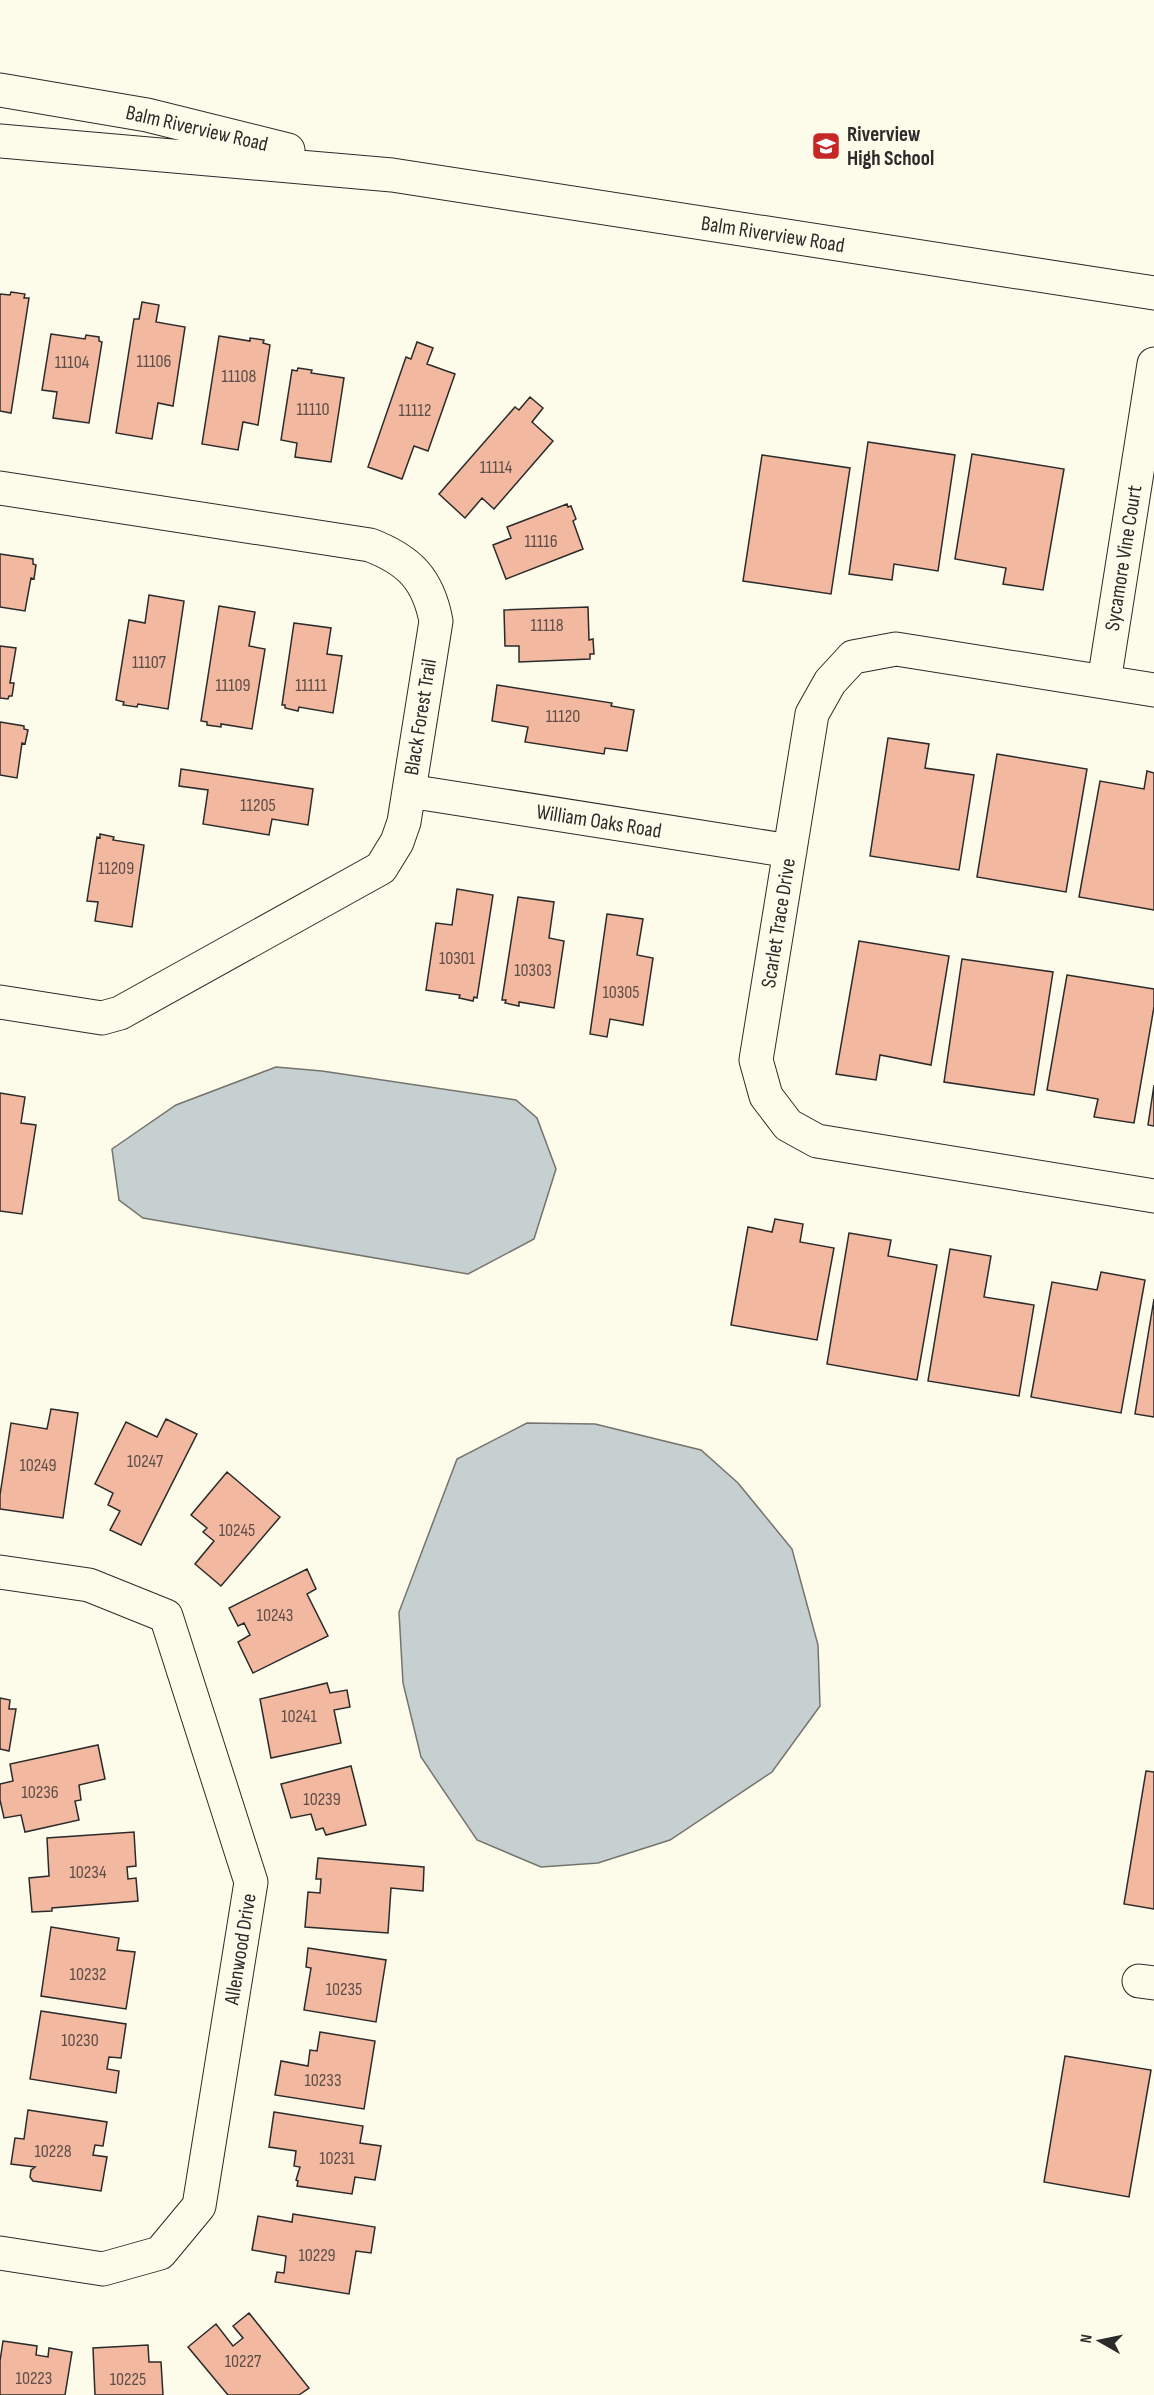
<svg xmlns="http://www.w3.org/2000/svg" width="1154" height="2395" font-family="'Sofia Sans Condensed',sans-serif">
<rect width="100%" height="100%" fill="#fdfbea"/>
<path fill="#c7d0d0" stroke="#74746e" stroke-width="1.5" d="M276 1067 322 1071 516 1100 537 1118 556 1169 534 1239 468 1274 143 1218 119 1200 112 1149 176 1105Z
M527 1423 595 1424 701 1450 738 1483 792 1549 818 1645 820 1706 772 1772 670 1840 598 1863 541 1867 477 1840 421 1757 403 1683 399 1612 457 1459Z"/>
<path fill="#f2b8a0" stroke="#2b2b2b" stroke-width="1.5" d="M11 292 25 294 24 298H29L11 413 0 411V294L10 295Z
M142 302 159 305 156 322 185 327 173 406 158 403 152 439 116 433 134 319H139Z
M51 334 85 339 86 335 99 337V341L102 342 89 423 53 418 57 392 42 390Z
M219 336 250 341V338L264 340 263 343 270 345 258 425 243 422 238 450 202 444Z
M417 342 433 348 427 364 455 374 428 451 414 446 402 479 368 467 406 357 411 359Z
M298 368 312 370 311 373 344 378 331 462 295 457 297 443 281 440 292 370 297 371Z
M530 397 543 408 532 422 553 441 494 509 482 498 465 518 439 494 515 407 519 410Z
M868 442 955 455 938 571 894 564 892 580 849 574Z
M972 454 1064 469 1043 590 1003 584 1006 568 955 559Z
M762 455 850 468 831 594 743 581Z
M567 504 568 507 571 506 576 519 573 521 583 549 506 579 493 545 511 538 507 527Z
M0 554 33 559V564L36 565 34 579 31 578 25 611 0 607Z
M149 595 184 601 168 709 138 704 137 707 123 705 124 702 116 700 129 620 145 623Z
M219 606 255 612 249 646 265 649 252 729 221 724V727L207 725V722L201 721Z
M588 607 589 640 593 639 594 654H590V659L519 662V646H505L504 610Z
M294 623 331 628 327 654 342 656 333 713 299 707 298 711 285 708V705H282Z
M0 646 16 648 10 683H14L12 696H9L8 699 0 698Z
M497 685 612 703 611 706 634 710 627 751 605 748 604 754 525 742 528 727 492 721Z
M0 722 24 726V729L28 730 25 744 22 743 17 778 0 775Z
M888 738 929 744 925 768 974 775 959 870 870 856Z
M997 754 1087 769 1066 892 977 877Z
M181 769 313 789 308 825 272 819 269 835 203 824 208 790 179 786Z
M1147 771 1154 773V910L1079 897 1100 781 1144 789Z
M100 834 114 837 113 840 144 845 132 927 95 921 98 902 87 901 97 837 100 838Z
M457 889 493 895 477 998 474 997 473 1001 459 998 460 995 426 990 436 923 452 925Z
M518 897 554 902 549 938 564 941 554 1008 519 1002V1006L505 1003 506 1000H502Z
M607 914 643 919 637 955 653 958 643 1025 610 1019 607 1037 590 1034Z
M859 941 949 956 931 1065 880 1055 876 1080 836 1074Z
M962 959 1053 972 1034 1095 944 1082Z
M1067 975 1154 989V1007L1134 1123 1094 1117 1098 1099 1047 1090Z
M1154 1085V1126L1148 1125Z
M0 1093 25 1097 21 1123 36 1125 22 1214 0 1211Z
M775 1219 803 1224 800 1242 834 1248 817 1340 731 1325 748 1227 772 1232Z
M849 1233 891 1240 888 1256 937 1265 917 1380 827 1364Z
M950 1249 991 1256 984 1297 1034 1305 1019 1396 928 1381Z
M1101 1272 1145 1280 1121 1413 1031 1397 1052 1282 1097 1290Z
M1154 1299V1417L1135 1414Z
M51 1409 78 1413 63 1518 0 1509V1495L11 1423 47 1429Z
M166 1419 197 1434 141 1545 110 1530 120 1511 108 1505 113 1493 95 1484 126 1422 157 1437Z
M227 1472 280 1517 221 1586 195 1564 214 1541 203 1532 207 1528 191 1515Z
M307 1569 316 1589 307 1594 328 1636 253 1673 238 1642 250 1635 244 1623 238 1626 229 1608Z
M327 1683 330 1693 347 1690 350 1707 334 1710 341 1743 271 1758 260 1699Z
M0 1698 10 1700 9 1709H16L9 1751 0 1749Z
M98 1745 105 1779 79 1785 81 1800 75 1801 79 1820 25 1832 21 1815 4 1818 0 1800V1784L13 1781 10 1764Z
M351 1766 366 1825 326 1835 323 1828 316 1830 311 1814 291 1818 281 1784Z
M1146 1771 1154 1772V1909L1124 1904Z
M134 1832 136 1866 127 1867 128 1879 136 1878 138 1901 52 1908V1911L32 1912 29 1878 49 1876 47 1838Z
M318 1858 424 1867 423 1891 391 1888 388 1933 305 1927 308 1892 320 1893 321 1879H316Z
M51 1927 119 1938 117 1950 135 1952 126 2009 41 1996Z
M308 1948 386 1960 376 2022 304 2010 311 1968 306 1967Z
M41 2011 126 2024 121 2058 109 2057 107 2069 119 2071 116 2093 30 2079Z
M320 2032 375 2041 364 2109 275 2095 281 2061 308 2066 310 2050 317 2051Z
M1065 2056 1151 2070 1129 2197 1044 2182Z
M28 2110 107 2122 103 2146 95 2145 93 2155 107 2157 101 2191 33 2181 30 2177 31 2170 35 2167 11 2164 15 2138 24 2139Z
M274 2112 363 2126 360 2143 381 2146 375 2180 355 2177 352 2194 297 2186 298 2181 296 2180 300 2167 294 2166 296 2151 269 2147Z
M293 2214 375 2227 371 2253 356 2251 349 2294 275 2282 277 2272 284 2273 286 2256 252 2250 258 2216 292 2222Z
M249 2313 309 2388 299 2395H228L188 2347 216 2324 233 2346 243 2338 233 2326Z
M3 2341 37 2346 36 2355 48 2357 49 2348 72 2352 65 2395H0V2361Z
M148 2345 149 2362H161L163 2395H95L93 2348Z"/>
<g fill="none" stroke-linecap="round" stroke-linejoin="round">
<g stroke="#2b2b2b" stroke-width="35">
<path id="minor" d="M0 488 370 545C409 560 428 579 436 621L404 822 397 842 381 868 120 1013 102 1018 0 1002
M1104 682 1154 364
M1154 690 896 649 853 657 830 682 812 714 756 1060 766 1096 788 1125 817 1141 1154 1196
M409 791 790 851
M0 1572 89 1585 166 1616 251 1882 199 2206 160 2253 103 2269 0 2253
M1139 1981 1154 1983"/>
</g>
<g stroke="#2b2b2b" stroke-width="35">
<path id="major" d="M0 90 147 115 288 150
M0 141 392 175 1154 293"/>
</g>
<use href="#minor" stroke="#fdfbea" stroke-width="33"/>
<use href="#major" stroke="#fdfbea" stroke-width="33"/>
</g>
<defs>
<g id="school-square" transform="scale(1.5)"><rect x="-9" y="-9" width="18" height="18" rx="4" fill="#c62828" stroke="#fdfbea"/><path d="M0-5L7-2L0 1L-7-2ZM-4 1L0 2.5L4 1V4Q0 6-4 4Z" fill="#fff"/></g>
</defs>
<g fill-rule="evenodd">
<use href="#school-square" x="826" y="146"/>
</g>
<g text-anchor="middle" stroke-width="4.5" stroke-linejoin="round" paint-order="stroke">
<g font-size="18" fill="#5d4e48">
<text x="154" y="367">11106</text>
<text x="72" y="368">11104</text>
<text x="239" y="382">11108</text>
<text x="313" y="415">11110</text>
<text x="415" y="416">11112</text>
<text x="496" y="473">11114</text>
<text x="541" y="547">11116</text>
<text x="547" y="631">11118</text>
<text x="149" y="668">11107</text>
<text x="233" y="691">11109</text>
<text x="311" y="691">11111</text>
<text x="563" y="722">11120</text>
<text x="258" y="811">11205</text>
<text x="116" y="874">11209</text>
<text x="457" y="964">10301</text>
<text x="533" y="976">10303</text>
<text x="621" y="998">10305</text>
<text x="145" y="1467">10247</text>
<text x="38" y="1471">10249</text>
<text x="237" y="1536">10245</text>
<text x="275" y="1621">10243</text>
<text x="299" y="1722">10241</text>
<text x="40" y="1798">10236</text>
<text x="322" y="1805">10239</text>
<text x="88" y="1878">10234</text>
<text x="88" y="1980">10232</text>
<text x="344" y="1995">10235</text>
<text x="80" y="2046">10230</text>
<text x="323" y="2086">10233</text>
<text x="53" y="2157">10228</text>
<text x="337" y="2164">10231</text>
<text x="317" y="2261">10229</text>
<text x="243" y="2367">10227</text>
<text x="34" y="2384">10223</text>
<text x="128" y="2385">10225</text>
</g>
<g font-size="21" fill="#2b2b2b" stroke="#fdfbea">
<text transform="translate(197 128) rotate(13)" y="7">Balm Riverview Road</text>
<text transform="translate(773 234) rotate(9)" y="7">Balm Riverview Road</text>
<text transform="translate(1123 558) rotate(-81)" y="7">Sycamore Vine Court</text>
<text transform="translate(420 717) rotate(-81)" y="7">Black Forest Trail</text>
<text transform="translate(599 821) rotate(9)" y="7">William Oaks Road</text>
<text transform="translate(778 923) rotate(-81)" y="7">Scarlet Trace Drive</text>
<text transform="translate(240 1949) rotate(-81)" y="7">Allenwood Drive</text>
</g>
<g font-size="21" font-weight="bold" fill="#2b2b2b" stroke="#fdfbea" text-anchor="start">
<text x="847" y="141">Riverview<tspan x="847" dy="24">High School</tspan></text>
</g>
</g>
<g transform="translate(1100 2341) rotate(279)" stroke="#fdfbea" stroke-width="4.5" paint-order="stroke">
<path d="M0-4.5L10 22L0 15L-10 22Z" fill="#2b2b2b"/>
<text y="-9" font-size="16" font-weight="bold" text-anchor="middle" fill="#2b2b2b">N</text>
</g>
</svg>
